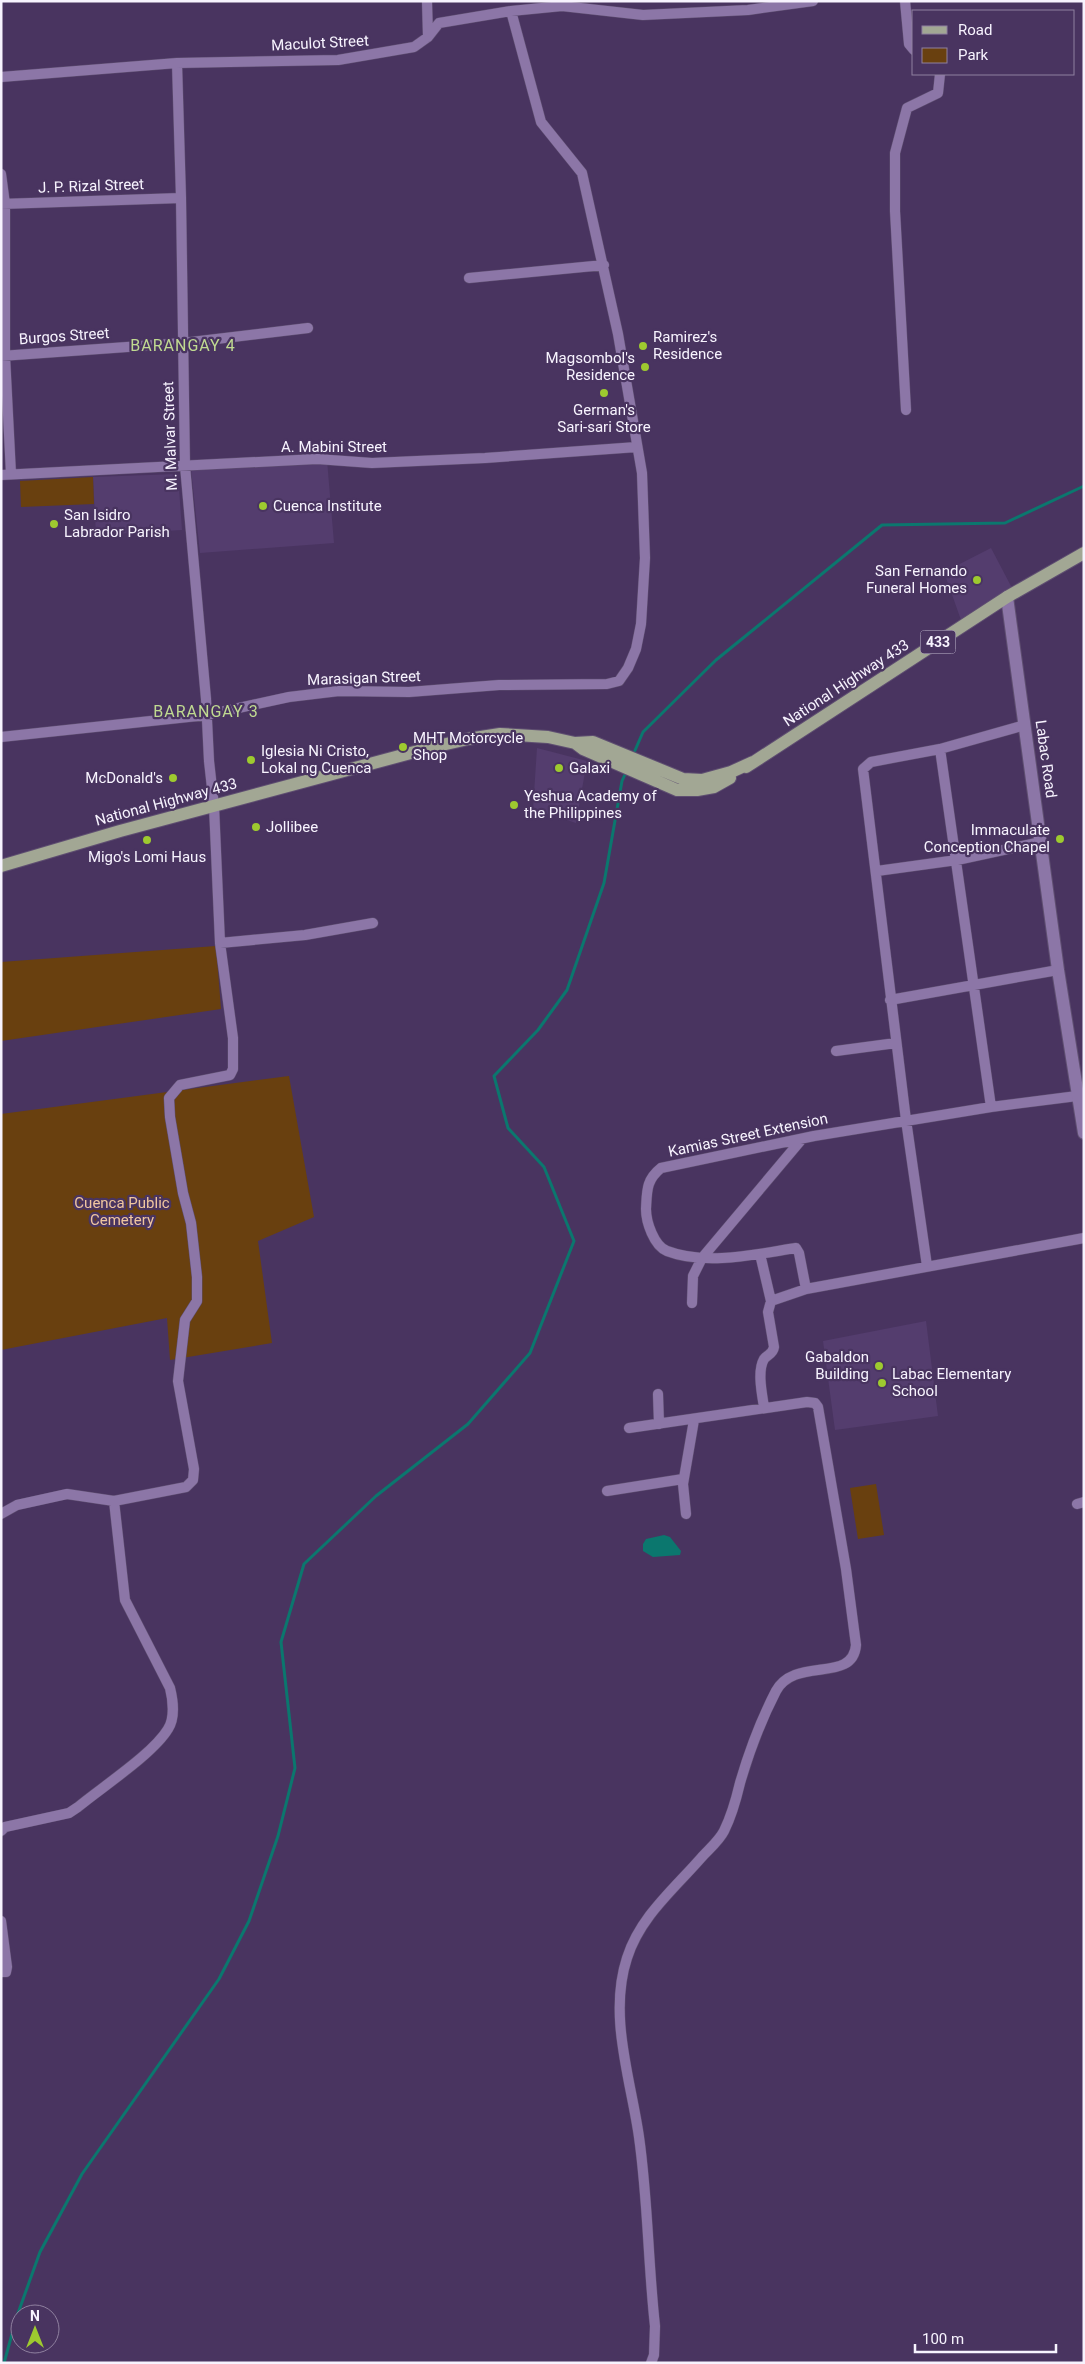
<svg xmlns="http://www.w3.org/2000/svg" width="1085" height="2364" font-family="Roboto,sans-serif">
<rect width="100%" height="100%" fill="#493460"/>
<path fill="#543d6e" d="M327 460 334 543 200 553 191 469Z
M178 474 182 530 96 535 93 477Z
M991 548 1012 588 961 620 944 572Z
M537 748 587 761 576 823 533 809Z
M926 1321 938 1416 835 1430 823 1341Z"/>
<path fill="#69400f" d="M93 477 94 504 21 507 20 481Z
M216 946 221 1009 1 1041V962Z
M289 1076 314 1217 258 1241 272 1343 170 1360 167 1318 1 1350V1114Z
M876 1484 884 1535 858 1539 850 1488Z"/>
<path fill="#0b776e" d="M664 1535 670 1537 681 1551 680 1555 653 1557 643 1551V1544L646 1539Z"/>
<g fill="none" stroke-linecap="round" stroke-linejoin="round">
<path stroke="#0b776e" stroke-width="3" d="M633 755 643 732 716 660 882 525 1005 523 1084 486
M4 2363 17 2316 40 2252 82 2174 219 1979 249 1921 278 1836 295 1768 281 1642 304 1564 376 1496 468 1424 530 1353 574 1241 544 1167 508 1128 494 1076 538 1030 567 990 604 883 622 781 627 770"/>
<g stroke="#5f4f71" stroke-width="11">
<path id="minor" d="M427 1 428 37
M905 1 909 44 914 50
M1 77 177 63 338 60 414 47 428 37 439 23 511 11 562 6 643 15 748 10 813 1
M1 174 5 204V356L11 474
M1 204 181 198
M469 278 604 265
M1 356 183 343 308 328
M906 410 895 211V153L907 108 938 93 940 74
M1 475 317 459 372 463 485 458 637 447
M1 737 207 715 289 697 339 691 409 692 499 685 607 684 619 681 628 668 636 649 641 624 645 558 642 473 618 334 582 173 541 122 511 11
M940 749 991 1107
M877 871 957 860 1041 842
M220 943 305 935 373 923
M890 1000 1058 970
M836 1051 896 1043
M760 1254 771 1301
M927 1266 906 1120 863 769 871 762 940 749 1025 725
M806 1289 799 1253 796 1248C757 1254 706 1266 667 1251 654 1246 646 1222 646 1209 647 1191 646 1180 661 1168L814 1136 991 1107 1077 1096
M692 1303 693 1276 702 1258 802 1139
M658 1394 659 1424
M764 1407C762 1394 757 1371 764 1359 768 1354 773 1354 774 1347L768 1312 771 1301 806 1289 1084 1238
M629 1428 807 1402 815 1403 818 1407 846 1569 856 1645C853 1684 795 1656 776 1691 761 1720 749 1752 740 1783 736 1800 732 1815 724 1831 719 1841 708 1850 701 1858 673 1890 640 1917 627 1958 608 2016 631 2080 639 2137 648 2200 648 2263 655 2326L654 2355 651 2363
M607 1491 683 1479
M1077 1504 1084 1502
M1 1514 17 1505 67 1494 114 1501
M686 1514 683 1484 694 1420
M1 1831 5 1827 69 1813 78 1807C102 1787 153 1754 168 1729 175 1718 173 1700 170 1688L125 1600 114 1501 186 1487 193 1480 194 1469 178 1381 185 1320 197 1301V1277L191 1223 183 1193 170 1117 169 1098 180 1085 230 1075 233 1069V1038L220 943 214 806 209 761 206 699 185 466 181 198 177 63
M1 1921 7 1967 6 1972H1"/>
</g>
<g stroke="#5f4f71" stroke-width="14">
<path id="tertiary" d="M1007 597 1058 970 1084 1133"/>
</g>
<g stroke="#5f4f71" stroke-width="14">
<path id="primary" d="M575 743 583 749 677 790H697L714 787 730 778
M746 767 1007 597 1084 553
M1 866 120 831 433 747 468 739 500 734 548 737 575 743 593 742 683 779 702 780 731 772 753 762"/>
</g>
<use href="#minor" stroke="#8c76a7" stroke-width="10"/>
<use href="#tertiary" stroke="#8c76a7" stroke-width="12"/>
<use href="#primary" stroke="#a2a794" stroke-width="12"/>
</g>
<g fill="#9eca2f" stroke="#493460" stroke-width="2">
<circle cx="643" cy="346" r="5"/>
<circle cx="645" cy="367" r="5"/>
<circle cx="604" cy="393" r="5"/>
<circle cx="263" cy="506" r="5"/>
<circle cx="54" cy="524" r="5"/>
<circle cx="977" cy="580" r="5"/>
<circle cx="403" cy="747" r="5"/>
<circle cx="251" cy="760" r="5"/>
<circle cx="559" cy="768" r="5"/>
<circle cx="173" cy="778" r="5"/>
<circle cx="514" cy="805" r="5"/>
<circle cx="256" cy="827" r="5"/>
<circle cx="1060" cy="839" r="5"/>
<circle cx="147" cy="840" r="5"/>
<circle cx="879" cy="1366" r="5"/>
<circle cx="882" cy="1383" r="5"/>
</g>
<g text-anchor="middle" stroke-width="4.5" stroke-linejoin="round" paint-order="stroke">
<rect fill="#493460" stroke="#c3bacf" stroke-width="1" x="920.5" y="630.5" width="35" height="23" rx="4"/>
<g font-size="14" font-weight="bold" fill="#f7f3fe">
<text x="938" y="647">433</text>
</g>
<g font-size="15" fill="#f7f3fe" stroke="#493460">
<text transform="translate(320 43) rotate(-3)" y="5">Maculot Street</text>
<text transform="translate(91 186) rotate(-2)" y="5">J. P. Rizal Street</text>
<text transform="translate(64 336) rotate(-4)" y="5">Burgos Street</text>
<text transform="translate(170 436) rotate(-92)" y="5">M. Malvar Street</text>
<text x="334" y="452">A. Mabini Street</text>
<text transform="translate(364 678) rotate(-2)" y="5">Marasigan Street</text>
<text transform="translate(846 683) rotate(-33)" y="5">National Highway 433</text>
<text transform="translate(1046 759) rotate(82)" y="5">Labac Road</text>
<text transform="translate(166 802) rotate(-15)" y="5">National Highway 433</text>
<text transform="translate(748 1135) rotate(-12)" y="5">Kamias Street Extension</text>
</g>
<g font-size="15" fill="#f7f3fe" stroke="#493460" text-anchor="start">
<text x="653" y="342">Ramirez's<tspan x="653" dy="17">Residence</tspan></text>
<text x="635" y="363" text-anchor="end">Magsombol's<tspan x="635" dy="17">Residence</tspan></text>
<text x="604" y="415" text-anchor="middle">German's<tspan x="604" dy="17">Sari-sari Store</tspan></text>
<text x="273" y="511">Cuenca Institute</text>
<text x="64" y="520">San Isidro<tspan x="64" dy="17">Labrador Parish</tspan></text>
<text x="967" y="576" text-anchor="end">San Fernando<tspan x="967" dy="17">Funeral Homes</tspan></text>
<text x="413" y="743">MHT Motorcycle<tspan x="413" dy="17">Shop</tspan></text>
<text x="261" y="756">Iglesia Ni Cristo,<tspan x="261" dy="17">Lokal ng Cuenca</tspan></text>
<text x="569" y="773">Galaxi</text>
<text x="163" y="783" text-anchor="end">McDonald's</text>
<text x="524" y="801">Yeshua Academy of<tspan x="524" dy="17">the Philippines</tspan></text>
<text x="266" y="832">Jollibee</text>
<text x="1050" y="835" text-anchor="end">Immaculate<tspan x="1050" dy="17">Conception Chapel</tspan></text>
<text x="147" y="862" text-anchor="middle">Migo's Lomi Haus</text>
<text x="869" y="1362" text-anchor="end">Gabaldon<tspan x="869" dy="17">Building</tspan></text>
<text x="892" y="1379">Labac Elementary<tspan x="892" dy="17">School</tspan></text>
</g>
<g font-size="15" fill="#f0c69f" stroke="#493460">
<text x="122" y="1208">Cuenca Public<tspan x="122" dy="17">Cemetery</tspan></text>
</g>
<g font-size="16" letter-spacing="1" fill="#c0da91" stroke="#493460">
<text x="183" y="351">BARANGAY 4</text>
<text x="206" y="717">BARANGAY 3</text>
</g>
</g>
<rect width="1085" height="2364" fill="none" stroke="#f7f3fe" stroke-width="5"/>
<rect x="912" y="10" width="162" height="65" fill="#493460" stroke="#8f809f"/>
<rect x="922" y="26" width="25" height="8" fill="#a2a794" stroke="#8f809f"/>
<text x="958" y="35" font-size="15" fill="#f7f3fe">Road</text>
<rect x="922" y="48" width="25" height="15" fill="#69400f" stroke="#8f809f"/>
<text x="958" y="60" font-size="15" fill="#f7f3fe">Park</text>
<g transform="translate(35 2329)"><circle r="24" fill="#493460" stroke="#8f809f"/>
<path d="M0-4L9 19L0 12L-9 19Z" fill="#9eca2f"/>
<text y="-8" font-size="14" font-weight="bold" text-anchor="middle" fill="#f7f3fe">N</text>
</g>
<path d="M915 2344v8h141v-8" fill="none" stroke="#f7f3fe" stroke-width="2.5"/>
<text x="922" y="2344" font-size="15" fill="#f7f3fe" stroke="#493460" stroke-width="4" paint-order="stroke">100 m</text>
</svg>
